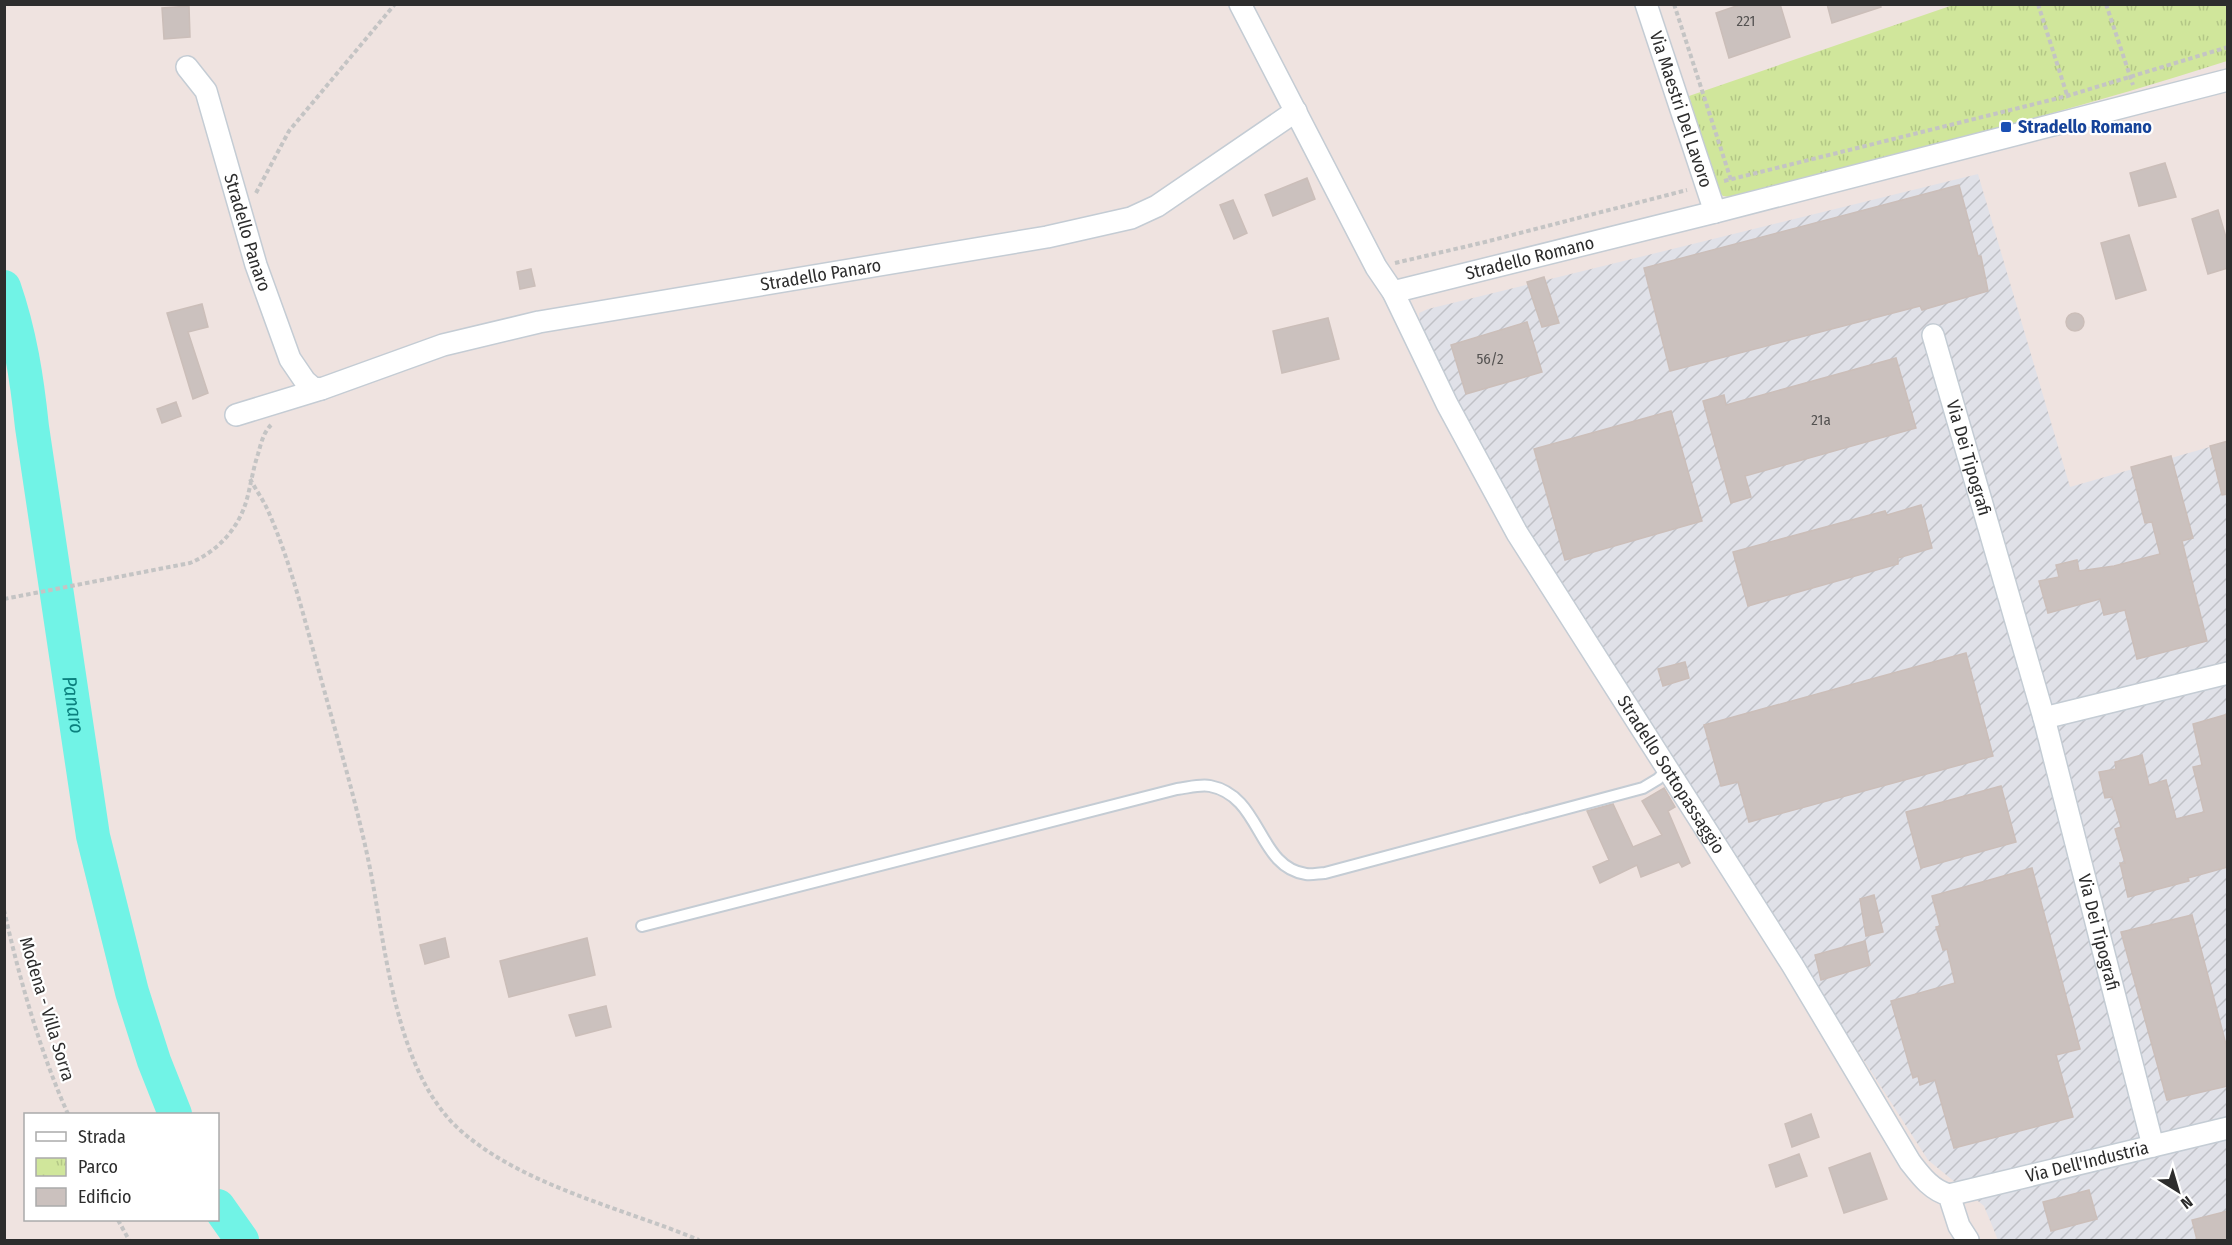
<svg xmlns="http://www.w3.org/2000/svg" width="2232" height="1245" font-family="'Fira Sans Condensed',sans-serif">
<defs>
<pattern id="industrial-furrows" width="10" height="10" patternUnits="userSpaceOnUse" patternTransform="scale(1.5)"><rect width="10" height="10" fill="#e0e1e8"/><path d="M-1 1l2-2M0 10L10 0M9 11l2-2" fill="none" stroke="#c0c1c7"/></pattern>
<pattern id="park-tufts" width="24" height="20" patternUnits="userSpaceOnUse" patternTransform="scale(1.5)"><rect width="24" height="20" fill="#d0e69b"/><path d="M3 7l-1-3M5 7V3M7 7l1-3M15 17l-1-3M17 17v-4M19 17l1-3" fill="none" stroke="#b3c686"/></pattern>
</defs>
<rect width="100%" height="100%" fill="#efe3e0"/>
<path fill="url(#industrial-furrows)" d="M1978 174 2070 487 2227 442V1240H1998L1984 1206 1928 1160 1558 584 1469 424 1420 325 1419 313 1428 309Z"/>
<path fill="url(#park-tufts)" d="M1953 5H2227V61C2064 114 1896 154 1730 197L1723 196 1718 191 1689 96Z"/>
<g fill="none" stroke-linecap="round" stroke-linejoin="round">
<g stroke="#71f3e6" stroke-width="34">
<path id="s1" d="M4 287C20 333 27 379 32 427L93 836 132 992 154 1061 175 1114"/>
<path d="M218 1206 242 1240"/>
</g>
</g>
<path fill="#cbc1be" stroke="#cbbeb9" stroke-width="1.5" d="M1742 4H1780L1790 37 1729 58 1716 13Z
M1827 4H1880L1881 7 1832 23Z
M189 6 190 37 164 39 162 8Z
M2165 163 2176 197 2139 206 2130 173Z
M1307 178 1315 199 1273 216 1265 195Z
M1959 185 1978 256H1981L1988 291 1922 310 1920 306 1670 371 1644 268Z
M1233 200 1247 233 1234 239 1220 205Z
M2218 210 2228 244V268L2208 274 2192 219Z
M2129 235 2146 290 2116 299 2101 243Z
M531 269 535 286 520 289 517 272Z
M1544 277 1559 323 1542 327 1527 282Z
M202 304 208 327 188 332 208 393 193 399 167 313Z
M2066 322a9 9 0 1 1 18 0a9 9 0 1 1-18 0Z
M1328 318 1339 359 1282 373 1273 331Z
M1527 322 1542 372 1466 394 1451 345Z
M1896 358 1916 428 1745 476 1751 497 1731 503 1703 401 1724 395 1726 405Z
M176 402 181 416 162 423 157 409Z
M1671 411 1702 521 1565 560 1534 449Z
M2228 441V494L2222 495 2210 446Z
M2171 456 2193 538 2182 541 2207 641 2137 659 2125 610 2104 615 2100 599 2048 613 2039 581 2059 577 2056 565 2077 560 2079 571 2114 566 2160 554 2152 522 2145 523 2131 467Z
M1921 505 1932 548 1898 558V564L1748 606 1733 552 1885 511 1887 515Z
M1966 653 1993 756 1749 822 1738 782 1721 786 1704 725Z
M1685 662 1689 678 1663 686 1658 669Z
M2228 714V867L2188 878 2189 881 2128 897 2120 863H2125L2115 829 2121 827 2112 797 2105 798 2099 772 2116 769 2115 762 2142 755 2149 785 2166 780 2176 819 2204 812 2193 767 2202 765 2193 724Z
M2001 786 2016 842 1921 868 1906 812Z
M1664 788 1675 807 1668 811 1690 863 1682 867 1679 862 1641 877 1637 865 1600 883 1593 867 1609 860 1587 811 1613 804 1633 847 1662 835 1642 801Z
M2032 868 2080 1049 2056 1055 2073 1117 1954 1148 1935 1080 1920 1085 1918 1076 1913 1078 1891 1001 1955 983 1947 949 1943 950 1936 927 1940 926 1932 896Z
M1874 895 1883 932 1866 936 1860 899Z
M2192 915 2228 1052V1086L2167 1100 2121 932Z
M445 938 449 957 425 964 420 945Z
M587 938 595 975 509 997 500 961Z
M1865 941 1870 965 1821 980 1815 955Z
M606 1006 611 1027 576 1036 569 1015Z
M1811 1114 1819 1137 1792 1147 1785 1124Z
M1870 1153 1887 1199 1844 1213 1829 1168Z
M1799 1154 1807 1176 1776 1187 1769 1165Z
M2089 1190 2097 1219 2051 1231 2043 1202Z
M2228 1211V1240H2197L2192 1220Z"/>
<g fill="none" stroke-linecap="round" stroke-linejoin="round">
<g stroke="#c4ccd4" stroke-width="14">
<path id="lane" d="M642 926 1177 789C1187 788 1200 784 1210 786 1262 796 1257 867 1306 874 1312 875 1319 873 1325 873L1643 788 1658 779 1668 769"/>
</g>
<g stroke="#c4ccd4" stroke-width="24">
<g id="street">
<path id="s2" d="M1240 4 1376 267 1393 292 1447 404 1517 533 1793 966 1910 1162C1921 1176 1931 1190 1949 1195L1959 1226 1968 1240"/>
<path id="s3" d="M1646 4 1715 212"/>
<path id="s4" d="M187 67 206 91 256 265 290 359 305 381 313 388 321 389"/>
<path id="s5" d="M1393 292 1715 212 2228 80"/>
<path id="s6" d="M1933 335 2044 718 2153 1146"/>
<path id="s7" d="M236 415 321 389 443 345 539 322 1047 237 1131 218 1157 206 1296 111"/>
<path d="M2044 718 2228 673"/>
<path id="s8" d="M1949 1195 2228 1128"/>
</g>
</g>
<path stroke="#c4c4c4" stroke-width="4" stroke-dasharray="4.5 3" stroke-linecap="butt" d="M1674 4 1731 180
M2038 4 2068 98
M2106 4 2133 85
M1724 181 2067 96 2228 47
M256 193 289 131 395 4
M1395 263 1481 243 1687 190
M250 479C256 490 264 501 269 513 290 561 303 614 317 664 334 727 353 790 367 854 386 940 392 1070 461 1131 524 1186 622 1208 699 1240
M4 599 190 563C214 553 234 534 244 508 250 492 252 472 258 454 261 444 263 433 271 425
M4 910C19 977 40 1052 68 1114
M118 1220 129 1240"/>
<use href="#lane" stroke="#fff" stroke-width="10"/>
<use href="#street" stroke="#fff" stroke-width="21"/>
</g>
<rect fill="#1a4fb4" stroke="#fff" stroke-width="2" x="2000" y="121" width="12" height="12" rx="3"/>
<g text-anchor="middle" stroke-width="4.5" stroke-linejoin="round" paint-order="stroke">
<g font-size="15" fill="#545251">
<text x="1746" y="26">221</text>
<text x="1490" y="364">56/2</text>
<text x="1821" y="425">21a</text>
</g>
<g font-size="18" fill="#2d2d2d" stroke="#fff">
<text dy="6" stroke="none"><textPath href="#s3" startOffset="111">Via Maestri Del Lavoro</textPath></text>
<text dy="6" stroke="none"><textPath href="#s4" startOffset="178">Stradello Panaro</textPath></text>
<text dy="6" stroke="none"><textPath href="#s5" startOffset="141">Stradello Romano</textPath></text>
<text dy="6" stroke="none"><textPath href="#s7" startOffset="603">Stradello Panaro</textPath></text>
<text dy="6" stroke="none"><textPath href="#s6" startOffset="128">Via Dei Tipografi</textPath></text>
<text dy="6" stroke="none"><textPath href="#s2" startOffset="884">Stradello Sottopassaggio</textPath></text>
<text dy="6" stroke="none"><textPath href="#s6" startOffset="620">Via Dei Tipografi</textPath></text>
<text transform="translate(47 1009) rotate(73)" y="6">Modena - Villa Sorra</text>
<text dy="6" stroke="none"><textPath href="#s8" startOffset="142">Via Dell'Industria</textPath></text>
</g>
<g font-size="18" font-weight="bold" fill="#164399" stroke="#fff" text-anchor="start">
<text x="2018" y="133">Stradello Romano</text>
</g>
<g font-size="20" font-style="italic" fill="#0b807e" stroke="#fff">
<text dy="7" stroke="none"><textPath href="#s1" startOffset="424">Panaro</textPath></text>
</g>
</g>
<rect width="2232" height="1245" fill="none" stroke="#2d2d2d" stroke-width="12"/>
<rect x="24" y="1113" width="195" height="108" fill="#ffffff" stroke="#ababab" stroke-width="1.5"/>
<rect x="36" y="1132" width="30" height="9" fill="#ffffff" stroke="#ababab" stroke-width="1.5"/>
<text x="78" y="1143" font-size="18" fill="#2d2d2d">Strada</text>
<rect x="36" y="1158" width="30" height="18" fill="url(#park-tufts)" stroke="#ababab" stroke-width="1.5"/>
<text x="78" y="1173" font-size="18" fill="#2d2d2d">Parco</text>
<rect x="36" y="1188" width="30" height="18" fill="#cbc1be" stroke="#ababab" stroke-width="1.5"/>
<text x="78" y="1203" font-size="18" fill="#2d2d2d">Edificio</text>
<g transform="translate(2178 1191) rotate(143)" stroke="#ffffff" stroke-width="4.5" paint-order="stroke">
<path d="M0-4.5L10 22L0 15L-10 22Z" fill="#2d2d2d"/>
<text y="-9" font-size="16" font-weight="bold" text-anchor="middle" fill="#2d2d2d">N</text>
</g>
</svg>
